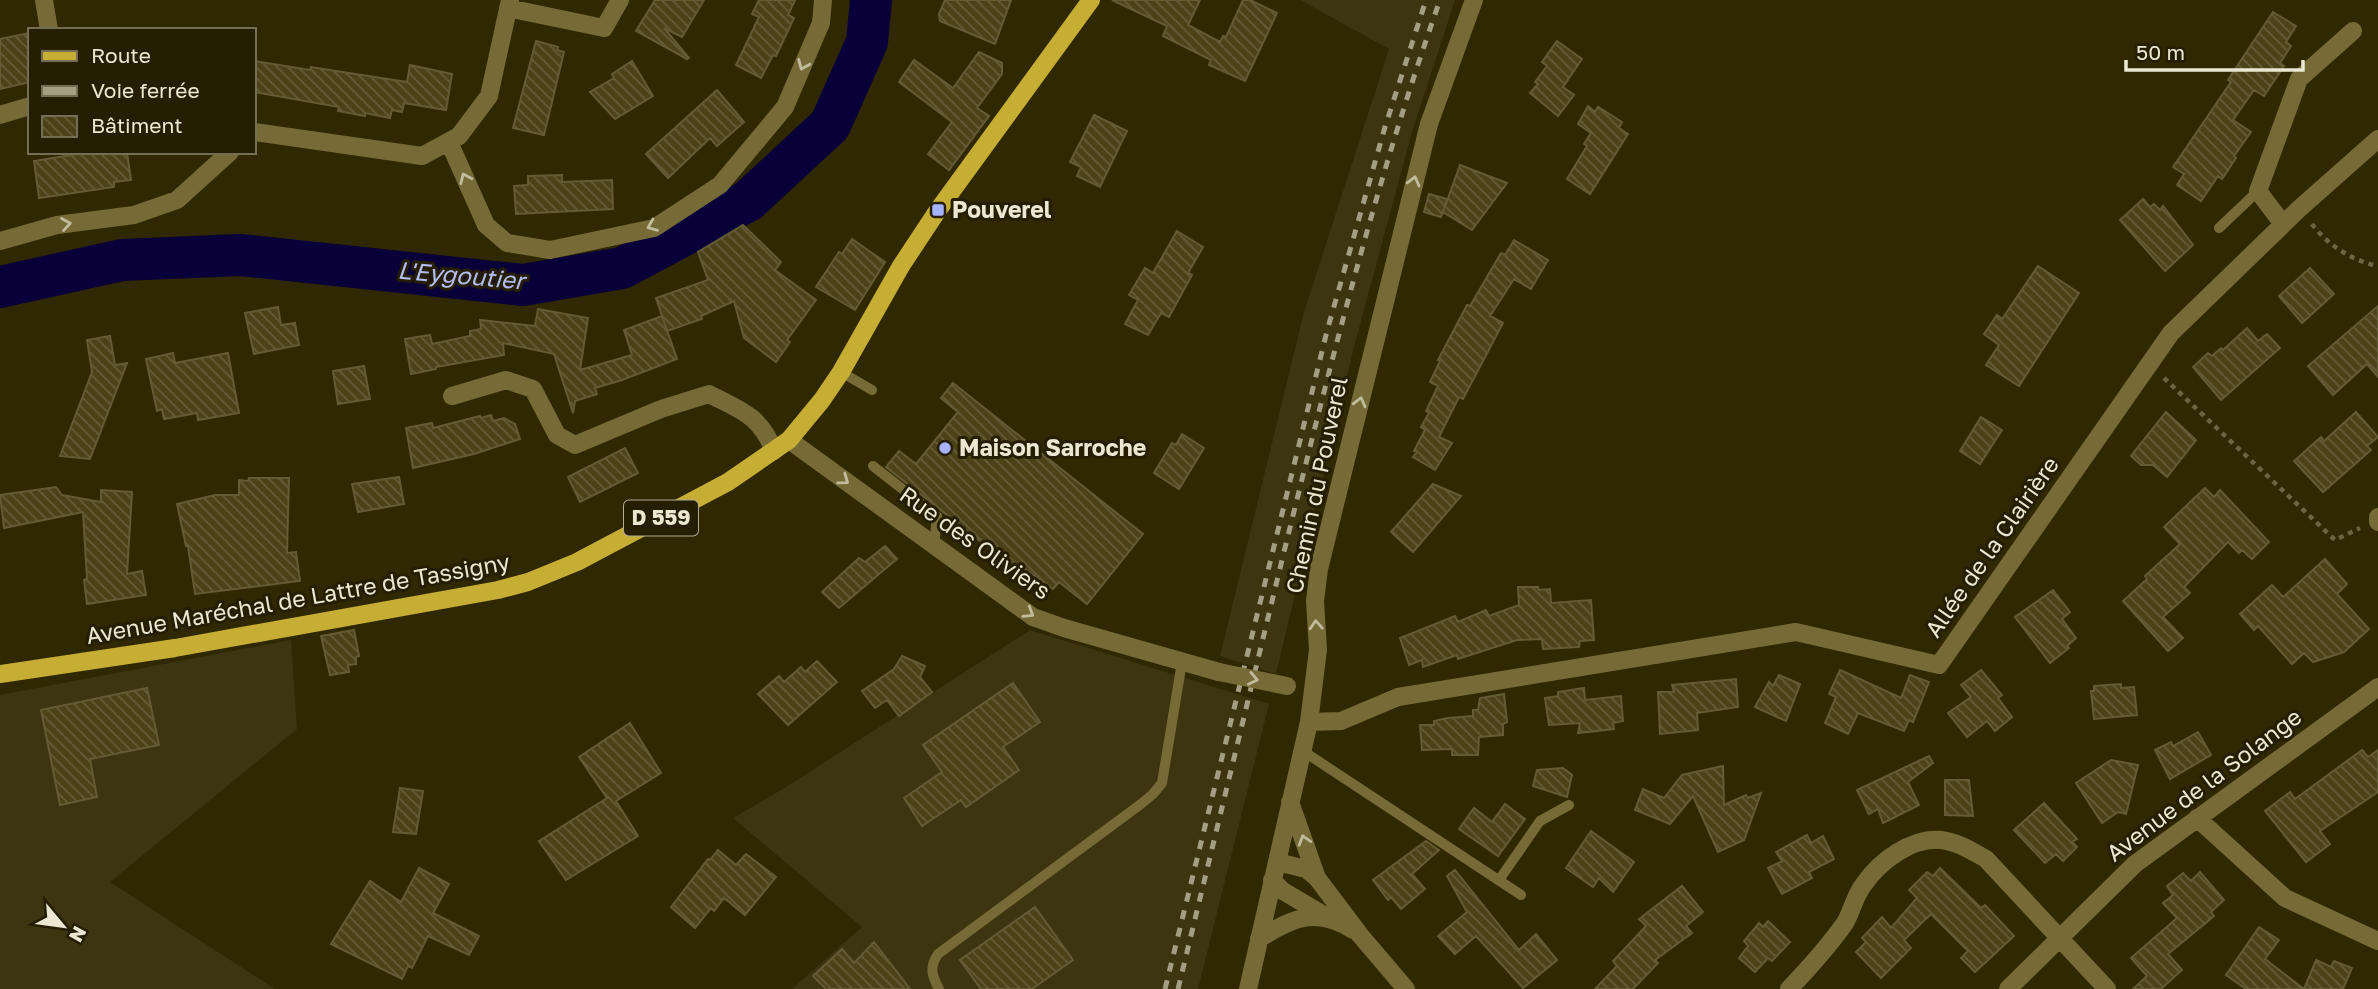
<svg xmlns="http://www.w3.org/2000/svg" width="2378" height="989" font-family="'Golos Text',sans-serif">
<defs>
<pattern id="building-back-hatch" width="6" height="6" patternUnits="userSpaceOnUse" patternTransform="scale(1.75)"><rect width="6" height="6" fill="#4b4218"/><path d="M-1 5l2 2M0 0l6 6M5-1l2 2" fill="none" stroke="#655d39"/></pattern>
</defs>
<rect width="100%" height="100%" fill="#302800"/>
<path fill="#3c3510" d="M1300 0H1455L1412 132 1354 347 1276 674 1220 656 1304 312 1389 49Z
M1030 630 1269 704 1198 989H792L862 927 733 818 783 789Z
M291 640 297 729 110 882 275 989H0V695Z"/>
<g fill="none" stroke-linecap="round" stroke-linejoin="round">
<path stroke="#0a0039" stroke-width="42" d="M0 287 122 260 240 255 523 285 622 268 748 201 830 125 867 42 871 0"/>
</g>
<path fill="url(#building-back-hatch)" stroke="#635b34" stroke-width="2" d="M655 0H704L682 37 664 28 689 58 687 59 636 31Z
M759 0H795L788 15 794 18 776 56 773 55 761 78 736 65 759 17 752 14Z
M945 0H1011L995 44 940 21 939 14Z
M1112 0H1200L1188 25 1220 42 1223 36 1226 37 1243 0H1250L1277 13 1245 81 1209 65 1211 60 1163 36 1167 26Z
M2273 12 2296 26 2286 42 2291 46 2280 63 2284 66 2264 96 2254 90 2233 120 2251 132 2234 156 2236 158 2222 179 2218 176 2201 201 2177 185 2184 174 2173 167 2231 82 2228 80Z
M30 33V82L0 89V39Z
M536 41 558 47 557 50 564 52 544 135 513 128Z
M1557 41 1582 59 1563 87 1574 95 1558 116 1530 93 1538 84 1535 82 1547 66 1542 62Z
M979 52 1002 63V74L977 108 989 116 949 170 928 154 952 122 899 82 914 60 953 88Z
M254 61 310 70 311 67 407 82 410 65 452 74 446 110 404 103 402 112 392 110 390 118 365 113V116L338 111 339 107 254 92Z
M632 61 653 96 615 119 590 92 614 78 612 74Z
M717 90 744 122 717 146 710 138 668 178 646 154Z
M1588 106 1595 112 1598 107 1622 122 1619 128 1628 134 1590 194 1567 179 1587 146 1584 144 1591 133 1578 124Z
M1094 115 1127 131 1100 187 1077 176 1081 167 1070 162Z
M90 152H127L131 180 114 182V187L39 198 34 161Z
M1460 165 1507 183 1472 230 1443 212Z
M562 175V182L612 180 613 209 516 214 514 186 528 185V176Z
M1429 194 1447 199 1441 217 1424 212Z
M2143 199 2150 207 2154 204 2160 210 2163 206 2193 245 2165 271 2120 220Z
M743 225 781 262 775 270 816 300 787 340 790 342 776 362 744 338 734 301 701 316 702 319 667 331 656 298 708 280 698 252Z
M1177 231 1203 247 1188 273 1192 275 1169 317 1161 313 1148 335 1125 324 1138 300 1129 295 1145 268 1153 273Z
M852 239 885 262 855 310 816 287 839 252 842 254Z
M1514 240 1548 260 1531 289 1514 279 1490 316 1503 323 1463 399 1459 397 1439 437 1452 443 1435 470 1413 457 1417 452 1414 451 1425 430 1421 427 1429 413 1426 411 1438 386 1430 382 1440 361 1438 360 1467 305 1470 306 1501 253 1505 255Z
M2038 266 2079 293 2019 386 1986 365 1999 345 1984 334 1997 315 2002 319Z
M2310 268 2334 294 2302 323 2279 296Z
M2378 306V377L2367 364 2333 395 2308 366Z
M278 307 281 325 295 323 299 345 254 354 245 313Z
M538 309 588 318 580 370 632 355 624 330 662 316 677 359 622 380 595 388 597 394 575 401 573 413 554 354 503 343 504 355 436 367V369L411 374 405 339 430 335 432 344 470 336V331L481 329 480 320 535 326Z
M2247 328 2258 341 2267 334 2280 348 2221 400 2193 367 2208 353 2212 356 2221 348 2223 350Z
M110 336 115 365 127 363 90 459 60 456 92 372 87 340Z
M173 353 175 363 228 353 239 413 198 420 197 413 164 419 162 409 157 411 146 359Z
M364 366 370 399 338 404 333 371Z
M953 383 1143 534 1087 604 1059 582 1053 589 1021 566 1017 570 886 467 899 451 916 464 958 412 941 398Z
M2166 412 2196 440 2167 477 2153 465H2141L2131 456Z
M2356 412 2378 437 2367 446 2371 450 2323 492 2294 461 2321 437 2324 441Z
M491 415 493 421 504 418 515 424 520 439 474 454 413 468 406 428 432 423 433 428 480 416 481 418Z
M1981 417 2002 430 1980 464 1960 451Z
M1182 434 1204 448 1179 489 1154 473 1172 443 1176 445Z
M625 448 638 473 580 502 568 477Z
M399 477 404 504 358 512 352 484Z
M249 478H289L287 553 296 552 300 581 195 594 188 546H186L177 504 215 495H239V480L248 481Z
M1433 484 1461 496 1413 552 1391 532Z
M56 487 62 495 101 502V490L132 492 127 574 142 571 146 595 87 604 84 580 87 579 83 512 4 528 0 495Z
M2205 488 2214 497 2220 490 2269 542 2252 559 2242 550 2239 553 2228 542 2184 587 2190 593 2163 617 2183 638 2168 651 2123 601 2147 579 2145 576 2180 544 2164 527Z
M885 546 897 559 839 608 822 592 859 558 865 562Z
M2325 559 2347 584 2337 594 2369 629 2344 652 2313 662 2304 653 2292 664 2258 626 2254 630 2240 614 2272 585 2283 597Z
M1518 587H1538L1539 590 1550 589 1551 603 1591 600 1594 640 1580 641 1579 647 1543 649 1542 639 1517 640 1458 659 1457 655 1423 667 1422 660 1409 665 1400 638 1455 616 1458 622 1486 610 1489 616 1519 605Z
M2053 590 2070 612 2062 619 2076 638 2067 646 2069 648 2050 663 2015 617Z
M354 630 359 656 356 657V664L348 665 349 672 330 675 321 636Z
M902 656 925 666 920 677 932 692 899 716 887 700 875 708 862 691 894 669Z
M817 661 837 682 788 725 758 694 779 676 784 682 801 667 805 672Z
M1840 670 1901 698 1910 675 1929 682 1913 722 1909 720 1904 731 1858 713 1848 734 1825 723 1836 697 1829 694Z
M1981 670 2002 695 1998 698 2012 717 1995 731 1987 721 1967 737 1948 713 1971 697 1961 685Z
M1779 675 1800 684 1786 721 1755 707 1769 682 1773 686Z
M1736 679 1738 707 1697 713 1698 730 1660 734 1658 692H1674L1672 685Z
M1013 683 1040 722 1003 747 1019 770 966 807 961 800 922 826 904 798 942 772 923 745Z
M2121 684V688L2134 687 2137 715 2094 719 2091 691H2094V686Z
M147 688 159 745 90 759 97 797 60 805 41 710Z
M1584 688 1585 700 1621 696 1623 721 1613 723 1614 729 1578 733 1580 723 1549 725 1545 698 1558 696V692Z
M1504 694 1507 722 1503 724V735L1479 737 1478 755H1452V749L1422 750 1420 725H1434V721L1448 718 1473 716V710H1478L1480 698Z
M630 723 661 773 616 801 638 836 566 880 539 841 607 798 579 757Z
M2198 732 2211 755 2170 779 2155 750 2171 742 2173 746Z
M2362 750 2368 757 2378 750V792L2320 831 2330 844 2306 862 2265 811 2290 792 2295 799Z
M1929 756 1933 763 1908 782 1919 805 1883 823 1878 809 1869 814 1857 790Z
M2111 760 2138 765 2126 814 2118 812 2102 823 2076 783Z
M1723 766 1724 805 1746 795 1748 798 1761 793 1744 840 1718 852 1693 796 1670 824 1635 810 1643 789 1664 798 1682 775Z
M1563 768 1572 775 1567 797 1533 786 1537 770Z
M1945 780H1969L1973 816 1945 815Z
M400 788 423 791 416 834 393 832Z
M2044 803 2077 839 2072 842 2077 847 2063 861 2056 854 2045 863 2014 830Z
M1505 804 1525 819 1498 856 1459 829 1474 808 1492 822Z
M1591 831 1634 862 1613 892 1599 878 1593 887 1566 868Z
M1807 835 1811 843 1823 836 1834 859 1809 872 1812 878 1782 894 1768 868 1782 861 1776 852Z
M1426 841 1439 850 1412 874 1425 889 1401 909 1391 897 1388 900 1373 880Z
M718 850 736 865 746 854 776 877 745 915 724 898 714 911 711 908 695 928 671 907 708 859 710 860Z
M419 868 449 884 433 913 479 936 469 955 428 936 412 968 408 966 402 979 331 944 370 881 401 902Z
M1940 868 1981 908 1985 905 2014 936 1975 972 1961 958 1968 951 1931 914 1904 940 1911 948 1881 978 1856 952 1866 942 1862 938 1882 917 1891 928 1917 898 1909 890 1927 872 1933 876Z
M1455 870 1519 950 1536 934 1557 960 1523 988 1476 936 1455 954 1438 936 1467 912 1447 876Z
M2200 872 2224 900 2211 912 2214 916 2168 954 2182 970 2161 989H2133L2147 976 2131 958 2177 918 2163 903 2173 895 2167 886 2183 873 2191 881Z
M1682 886 1703 912 1686 926 1692 933 1655 960 1658 963 1633 989H1595L1617 966 1613 961 1646 926 1639 919Z
M1035 907 1073 960 1032 989H981L960 960Z
M1768 921 1790 942 1772 961 1768 958 1755 972 1739 958 1748 946 1744 941 1759 923 1763 927Z
M2259 927 2279 940 2265 959 2304 989H2246L2226 975Z
M874 942 910 989H826L813 976 842 949 854 963Z
M2316 960 2331 967 2334 961 2352 968 2343 989H2304Z"/>
<g fill="none" stroke-linecap="round" stroke-linejoin="round">
<path stroke="#6b6442" stroke-width="4.5" stroke-dasharray="5 5" stroke-linecap="butt" d="M2312 224C2327 245 2353 261 2378 266
M2164 378 2335 540 2360 528"/>
<path stroke="#766b37" stroke-width="10" d="M2219 228 2258 191
M841 372 872 390
M873 466 937 516 934 546
M1303 751 1521 895
M1499 880 1540 821 1569 805
M939 989C932 976 929 967 938 954L1141 804 1153 794 1162 783 1182 662"/>
<path stroke="#766b37" stroke-width="18" d="M44 0 49 30
M508 8 604 28 620 0
M0 115 30 106
M254 132 422 156 459 136 489 96 510 0
M449 142 486 225 507 243 550 250 654 228 720 185 785 107 821 23 823 0
M2283 224 2258 191 2299 79 2353 31
M0 241 57 225 134 215 177 200 230 152
M452 396 506 380 533 389 557 435 575 445 661 409 709 394C740 410 760 415 774 451
M789 440 1033 617 1064 628 1219 672
M2378 517V522
M1309 722 1341 721 1398 697 1796 632 1939 665 2171 333 2300 208 2378 139
M1290 802 1317 878
M2197 818 2285 898 2378 941
M1277 862 1306 869 1317 878 1360 935 1406 989
M1272 880 1283 891 1327 917
M1259 939C1293 917 1317 907 1353 930
M1248 989 1309 722 1318 650 1315 601 1319 569 1429 124 1474 0
M1789 989C1809 968 1828 947 1845 923 1852 911 1855 895 1864 884 1880 861 1912 837 1941 840 1958 842 1972 851 1986 859L2107 989
M2008 989 2135 864 2378 687"/>
<path stroke="#c6ae34" stroke-width="18" d="M0 674 175 648 498 590 528 582 577 562 728 482 789 440 822 400 841 372 901 266 938 210 1091 0"/>
<path stroke="#a49e82" stroke-width="5" stroke-dasharray="9 9" stroke-linecap="butt" d="M1165 989 1327 331 1385 127 1426 0
M1178 989C1213 845 1248 700 1283 556 1329 369 1376 181 1440 0"/>
<path stroke="#766b37" stroke-width="18" d="M1219 672 1287 686"/>
</g>
<defs><path id="oneway-chevron" d="M-2-3.5L2.5 0L-2 3.5" fill="none" stroke-width="1.6" stroke-linecap="round" stroke-linejoin="round" transform="scale(1.75)"/></defs>
<g stroke="#c2bc9c">
<use href="#oneway-chevron" transform="translate(803 65) rotate(113)"/>
<use href="#oneway-chevron" transform="translate(465 178) rotate(-114)"/>
<use href="#oneway-chevron" transform="translate(1414 181) rotate(-75)"/>
<use href="#oneway-chevron" transform="translate(66 224) rotate(-9)"/>
<use href="#oneway-chevron" transform="translate(652 226) rotate(158)"/>
<use href="#oneway-chevron" transform="translate(1360 402) rotate(-76)"/>
<use href="#oneway-chevron" transform="translate(844 480) rotate(36)"/>
<use href="#oneway-chevron" transform="translate(1029 613) rotate(32)"/>
<use href="#oneway-chevron" transform="translate(1316 625) rotate(-93)"/>
<use href="#oneway-chevron" transform="translate(1253 679) rotate(12)"/>
<use href="#oneway-chevron" transform="translate(1304 840) rotate(-107)"/>
</g>
<g fill="#a7b1fc" stroke="#251e02" stroke-width="2.5">
<rect x="931" y="203" width="14" height="14" rx="3.5"/>
<circle cx="945" cy="448" r="7"/>
</g>
<g text-anchor="middle" stroke-width="6" stroke-linejoin="round" paint-order="stroke">
<rect fill="#251e02" stroke="#b0ab94" stroke-width="2" x="624" y="500.5" width="74" height="35" rx="5"/>
<g font-size="21" font-weight="bold" fill="#ebe7d2">
<text x="661" y="525">D 559</text>
</g>
<g font-size="23" font-weight="bold" fill="#ebe7d2" stroke="#251e02" text-anchor="start">
<text x="952" y="218">Pouverel</text>
<text x="959" y="456">Maison Sarroche</text>
</g>
<g font-size="23" fill="#ebe7d2" stroke="#251e02">
<text transform="translate(1317 485) rotate(-78)" y="8">Chemin du Pouverel</text>
<text transform="translate(975 543) rotate(35)" y="8">Rue des Oliviers</text>
<text transform="translate(1992 547) rotate(-55)" y="8">Allée de la Clairière</text>
<text transform="translate(298 599) rotate(-10)" y="8">Avenue Maréchal de Lattre de Tassigny</text>
<text transform="translate(2204 785) rotate(-37)" y="8">Avenue de la Solange</text>
</g>
<g font-size="24" font-style="italic" fill="#b4bdf5" stroke="#251e02">
<text transform="translate(461 276) rotate(5)" y="8">L'Eygoutier</text>
</g>
</g>
<rect x="28" y="28" width="228" height="126" fill="#251e02" stroke="#746e55" stroke-width="2"/>
<rect x="42" y="51" width="35" height="10" fill="#c6ae34" stroke="#746e55" stroke-width="2"/>
<text x="91" y="63" font-size="21" fill="#ebe7d2">Route</text>
<rect x="42" y="86" width="35" height="10" fill="#a49e82" stroke="#746e55" stroke-width="2"/>
<text x="91" y="98" font-size="21" fill="#ebe7d2">Voie ferrée</text>
<rect x="42" y="116" width="35" height="21" fill="url(#building-back-hatch)" stroke="#746e55" stroke-width="2"/>
<text x="91" y="133" font-size="21" fill="#ebe7d2">Bâtiment</text>
<g transform="translate(63 926) rotate(119)" stroke="#251e02" stroke-width="5" paint-order="stroke">
<path d="M0-5L12 26L0 18L-12 26Z" fill="#ebe7d2"/>
<text y="-10" font-size="19" font-weight="bold" text-anchor="middle" fill="#ebe7d2">N</text>
</g>
<path d="M2126 60v10h177v-10" fill="none" stroke="#ebe7d2" stroke-width="3.5"/>
<text x="2136" y="60" font-size="21" fill="#ebe7d2" stroke="#251e02" stroke-width="5" paint-order="stroke">50 m</text>
</svg>
